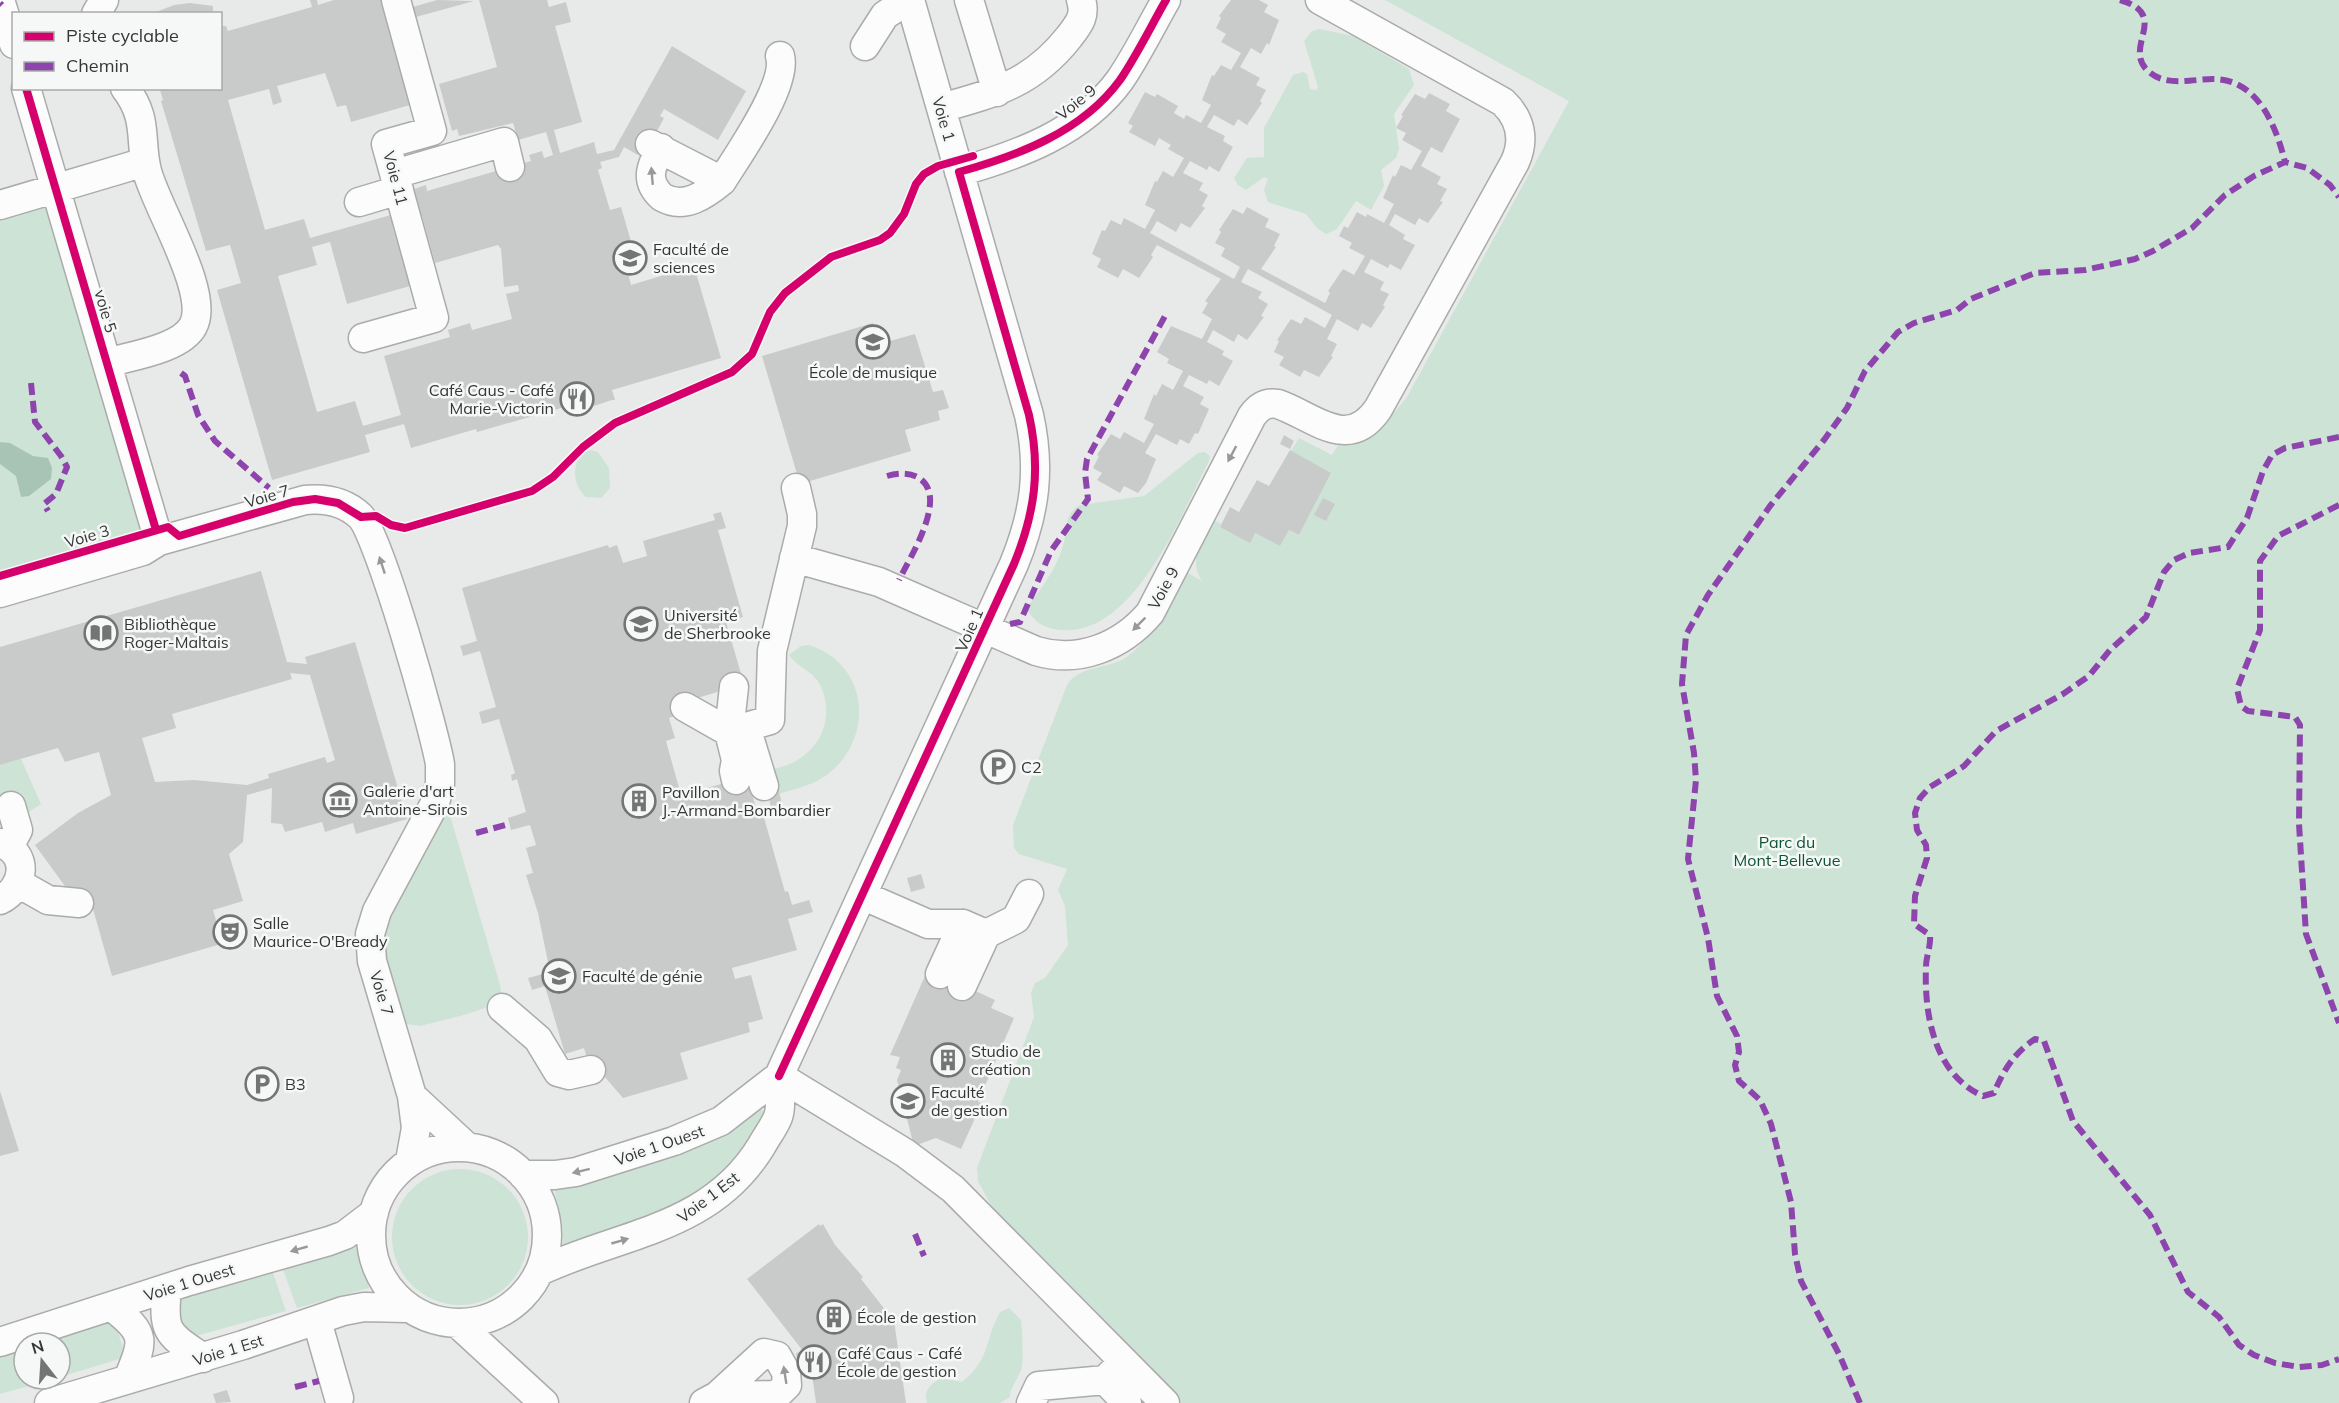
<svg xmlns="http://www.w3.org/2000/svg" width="2339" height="1403" font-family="Mulish,sans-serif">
<rect width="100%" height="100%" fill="#e8eae9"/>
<path fill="#cce3d6" d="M1385 0H2339V1403H1181L997 1217 978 1181 977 1168 1034 1017 1031 993 1035 983 1045 978 1068 945 1065 906 1058 890 1067 869 1019 854 1014 848 1013 825 1067 685C1080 664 1110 670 1128 656 1155 636 1168 600 1183 570L1202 581C1188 559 1201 539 1212 519L1221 524 1220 527 1255 533 1280 546 1289 530 1299 535 1331 473 1291 451 1299 438 1332 455 1339 443C1378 431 1381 429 1407 397L1569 101Z
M1320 29 1353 36 1409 69 1414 85 1394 114 1399 149 1396 158 1381 170 1384 186 1371 210 1356 201 1337 229 1326 234 1317 228 1306 214 1268 202 1264 190 1268 179 1264 177 1246 190 1238 185 1234 178 1247 158 1264 157V128L1293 75 1303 72 1307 74 1310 89 1316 90 1318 87 1304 41 1312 31Z
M37 205 47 206 146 528 0 571V216Z
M589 450 598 452 609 468 610 488 601 498 586 497C574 486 573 472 578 458Z
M1205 452 1210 456 1209 461C1182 513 1134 636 1062 630 1047 629 1036 624 1028 611L1029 605C1044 585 1060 563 1065 538 1068 524 1065 513 1080 505L1144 496 1198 453Z
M809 645C866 663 875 731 833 770 818 784 798 788 779 794L772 769C813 763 840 723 819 683 812 671 796 666 789 655L801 646Z
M21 759 41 804 26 814 0 805V765Z
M449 812 498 978C500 984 502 991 500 997 493 1011 437 1021 421 1026L405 1024 384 962 381 932 442 814Z
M758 1107 767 1114 747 1154 681 1208 563 1247 562 1223 554 1187Z
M392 1237a68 68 0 1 1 136 0a68 68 0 1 1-136 0Z
M355 1243 369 1288 297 1308 282 1267Z
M272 1270 286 1311 192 1337 173 1316 182 1298Z
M1009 1308 1021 1320C1022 1329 1024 1363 1021 1370 1017 1381 1011 1385 1010 1397L1000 1403H927C923 1390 931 1384 941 1378L962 1382C991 1358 984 1343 998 1316 1000 1311 1005 1310 1009 1308Z
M114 1320 126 1357 60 1377V1343H35Z
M24 1347V1379H54L0 1394V1354Z"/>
<path fill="#a8c4b4" d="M0 442 10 443 33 456 48 458 52 468 51 479 29 496 21 497 16 476 0 464Z"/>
<path fill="#c9cbca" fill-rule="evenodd" d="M310 0H317L318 5 334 0H388L392 13 437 0 474 1 394 23 417 103 351 122 346 105 337 107 325 73 277 86 282 102 273 105 269 89 228 100 265 230 304 219 310 238 419 207 414 189 426 185 427 191 524 163 531 161 529 155 542 151 544 158 553 155 546 132 518 140 513 123 459 136 457 129 452 131 439 84 497 67 479 0H547L549 7 566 2 571 22 555 26 582 122 554 130 560 153 594 142 597 154 614 150 672 46 746 91 718 140 664 109 660 116 664 118 648 148 644 145 638 155 624 147 619 157 600 162 602 168 598 170 610 210 621 207 639 269 628 273 631 285 694 266 721 358 612 390 615 400H612L594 406 592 396 589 400 477 432 476 429 411 448 404 424 365 435 370 452 272 480 217 290 241 283 230 245 206 251 161 101 163 100 160 90 220 88V26H226L228 31 312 7ZM422 216 435 263 498 245 501 249 504 287 518 285 519 291 506 294 512 319 472 330 470 323 448 330 450 337 384 356 401 415 363 426 355 401 317 412 278 276 317 265 312 247 330 242 347 304 410 286 392 224Z
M1231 0H1259L1268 5 1264 12 1279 20 1269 45 1267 43 1261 54 1251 48 1240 67 1260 78 1256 85 1266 90 1260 101 1262 103 1247 125 1238 119 1234 126 1214 115 1207 127 1225 136 1223 141 1233 147 1219 172 1209 166 1207 170 1190 161 1183 173 1203 183 1199 190 1208 195 1202 206 1205 208 1190 228 1181 223 1176 232 1157 221 1150 233 1234 279 1240 267 1221 256 1225 248 1215 243 1221 232 1219 230 1233 209 1243 214 1247 207 1269 219 1265 227 1280 234 1274 246 1276 247 1261 269 1325 303 1330 293 1328 291 1343 269 1354 275 1365 256 1349 248 1352 243 1339 236 1344 226 1348 228 1357 212 1366 217 1367 214 1384 223 1394 204 1383 198 1393 175 1395 177 1401 165 1411 170 1422 151 1402 140 1406 133 1396 128 1403 116 1401 115 1415 94 1425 99 1429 93 1450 104 1446 111 1460 119 1442 153 1431 147 1421 166 1441 177 1437 184 1447 189 1440 201 1443 202 1428 223 1419 218 1415 225 1395 214 1389 225 1405 235 1403 239 1415 245 1401 270 1390 264 1388 268 1371 259 1364 272 1384 282 1380 290 1389 294 1383 305 1385 307 1371 328 1362 323 1358 331 1337 319 1327 339 1337 344 1331 356 1333 357 1319 377 1304 370 1300 377 1279 365 1284 357 1274 352 1279 341 1277 340 1291 319 1301 324 1305 317 1325 328 1332 315 1248 269 1241 282 1262 292 1258 298 1268 304 1261 316 1264 317 1247 340 1238 334 1234 342 1213 330 1207 342 1224 351 1222 355 1233 361 1219 386 1209 380 1207 384 1189 375 1183 386 1204 397 1200 404 1209 409 1198 434 1195 433 1189 444 1180 439 1177 445 1156 434 1145 453 1156 459 1146 483 1138 493 1124 486 1120 493 1097 480 1102 473 1093 468 1099 456 1097 455 1111 434 1120 439 1124 432 1144 443 1154 424 1144 419 1154 394 1156 396 1162 384 1173 390 1183 371 1167 363 1169 359 1157 352 1171 326 1202 339 1212 319 1202 313 1208 303 1205 301 1221 279 1157 245 1151 255 1153 257 1139 278 1123 269 1118 278 1097 267 1101 259 1092 254 1102 230 1105 231 1111 220 1121 225 1124 218 1145 229 1155 210 1145 205 1155 181 1157 182 1163 171 1173 177 1184 158 1168 149 1171 145 1159 138 1155 146 1129 132 1133 126 1128 123 1145 92 1155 97 1157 94 1178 106 1174 113 1184 119 1186 115 1201 123 1211 105 1202 100 1212 75 1214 76 1221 65 1231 70 1241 53 1221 42 1226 34 1216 28 1221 18 1219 16Z
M190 3 213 6V14H151L174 5Z
M873 323 879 344 915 334 933 392 943 390 949 408 938 411 940 420 905 430 911 451 800 484 762 356Z
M1284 435 1294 441 1290 449 1280 444Z
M1290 450 1331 473 1299 535 1289 530 1280 546 1255 533 1250 543 1220 527 1230 507 1239 512 1257 480 1269 486Z
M1323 498 1335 504 1326 521 1314 515Z
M721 512 726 528 718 530 743 617 726 622 744 684 684 702 687 712 669 718 675 738 666 741 681 795 747 777 756 808 761 807 785 892 788 891 792 905 809 900 813 912 788 919 797 950 732 968 735 979 751 975 763 1019 748 1023 750 1032 680 1053 688 1079 623 1098 604 1076 593 1079 584 1048 565 1054 545 986 532 990 528 978 550 972 538 913 526 875 533 873 526 848 536 845 530 825 511 830 508 818 526 812 517 779 512 781 511 775 515 773 499 719 482 724 479 712 496 707 480 651 463 656 462 651 460 646 477 641 462 588 608 545 609 548 617 545 623 563 647 556 643 541 715 520 713 514Z
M261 571 287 662 307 664 305 657 355 642 407 819 356 834 353 823 325 832 322 822 285 832 282 824 271 823 272 788 247 795 243 842 229 854 243 901 213 910 217 924 231 917 238 939 112 976 89 895 70 893 35 845 78 813 111 795 99 752 65 762 58 748 0 765V647ZM290 673 310 675 335 760 327 763 325 757 268 774 269 778 247 785 194 780 155 782 142 738 176 728 172 714 292 679Z
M778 788 783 808 772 811 769 799 774 797 772 790Z
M921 874 925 888 911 892 907 878Z
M928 969 995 1000 991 1008 1014 1018 978 1102 982 1103 961 1149 936 1138 914 1146 897 1080 901 1070 896 1068 900 1057 890 1055Z
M0 1091 19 1151 0 1156Z
M819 1224 820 1226 823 1224 835 1245 863 1277 861 1279 894 1321 906 1403H816L811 1368 804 1372 798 1363 796 1353 803 1351 747 1279Z
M227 1390 231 1402 216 1403 213 1394Z"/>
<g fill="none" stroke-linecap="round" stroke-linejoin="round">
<g stroke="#aaabaa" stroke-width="31">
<path id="minor" d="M0 0 14 44
M969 0 997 92
M96 14 104 0
M865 46 885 15 908 0
M26 88 159 541
M941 108C995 93 1033 83 1069 37 1079 24 1086 16 1081 0
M650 144 722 181
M661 148C651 165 644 181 662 197 684 210 705 195 722 181 738 155 788 85 780 56
M959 172C1019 155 1082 132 1120 80 1137 55 1151 26 1166 0
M395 174 504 142 510 167
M359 202 399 190
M0 205 145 162
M363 338 434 318 386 144 432 131 396 0
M107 363C130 356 181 349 193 326 211 294 156 207 147 171 139 140 149 119 125 88
M794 558 879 582 1036 651C1079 664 1122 646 1150 613L1252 416C1259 406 1267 402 1278 404 1313 416 1348 453 1378 409L1515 162C1525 140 1521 119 1503 102L1320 0
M0 593 143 551 159 541 305 500C325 498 345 502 360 516 379 534 434 729 440 764V784L435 803 377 911 370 934 372 961 412 1096 416 1128 410 1161
M734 687 729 732 736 760 734 771 736 780
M685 707 729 732 770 720 772 651 802 526V514L796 488
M746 727 764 786
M0 843C30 853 25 888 0 900
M9 847 18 830 11 806
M18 883 48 900 79 903
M864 896 928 924H963L986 934 962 986
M986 934 1016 919 1029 894
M940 974 963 924
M502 1008 538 1039 558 1072 569 1075 591 1070
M779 1076 905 1153 953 1189 1165 1403
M412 1096 466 1146
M371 1235a88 88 0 1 1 176 0a88 88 0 1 1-176 0Z
M523 1175H555L576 1172 674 1141 721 1121 779 1076 1014 564C1035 513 1041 469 1029 415L910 0
M540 1271C620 1233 711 1230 762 1145 767 1136 774 1127 778 1117 782 1106 779 1088 779 1076
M167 1289C162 1333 168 1334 203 1358
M112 1307C147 1334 144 1340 128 1379
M317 1321 339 1398
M457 1323 544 1403
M0 1342 189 1281 329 1241 345 1235 374 1213
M1117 1368 1105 1380 1127 1403
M49 1403 243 1345 343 1311 364 1307 407 1308
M704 1403 717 1396 764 1353 777 1356 786 1372 787 1385 777 1395 717 1396
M1031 1403 1039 1386 1105 1380"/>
</g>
<use href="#minor" stroke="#fcfcfc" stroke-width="28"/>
<path stroke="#8e44ad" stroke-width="6" stroke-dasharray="12 6" stroke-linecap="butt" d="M2120 0C2171 15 2123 46 2147 70 2165 88 2192 79 2213 79 2258 79 2276 126 2285 162
M0 3 2 5
M181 373 185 376 198 415 215 441 269 488
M31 383 35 422 61 456 67 467 56 494 44 504 48 511
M2339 437 2285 448 2272 455 2263 471 2247 518 2228 547 2189 553 2174 560 2164 572 2146 617 2110 650 2089 676 2063 694 1996 731 1964 766 1930 787 1920 798 1915 813 1917 830 1926 845 1927 858 1915 896 1914 924 1930 935C1931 947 1926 956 1926 967 1924 1016 1935 1075 1983 1096L1994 1093C2003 1071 2014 1053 2035 1039L2044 1041 2073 1121 2150 1215 2188 1292 2219 1317 2239 1345 2254 1355 2275 1363 2299 1367 2322 1365 2339 1359
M887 476C897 473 909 472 919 478 949 497 910 557 899 580
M2339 505 2278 536 2260 561V630L2237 689 2241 706 2248 711 2295 717 2300 725 2299 824 2306 934 2339 1023
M1010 624 1020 622 1051 551 1088 499 1085 473 1087 459 1165 316
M476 833 509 824
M915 1234 924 1256
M295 1387 319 1381
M1860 1403 1839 1354 1801 1281 1795 1254 1791 1202 1771 1124 1760 1100 1739 1081 1735 1065 1739 1052 1737 1036 1717 996 1708 938 1688 859 1696 780 1694 753 1682 684 1686 635 1708 595 1770 506 1824 440 1847 408 1865 371 1898 332 1914 323 1957 310 1971 299 2035 273 2085 270 2135 259 2153 251 2192 228 2225 195 2254 176 2285 162 2307 168 2330 185 2339 197"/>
<g stroke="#f5f8f6" stroke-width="11">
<path id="cycleway" d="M26 88 156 530
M0 576 168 527 179 536 293 502 315 499 338 503 361 517 376 516 391 525 405 528 532 491 553 477 583 447 615 423 732 372 752 354 770 312 785 293 831 257 880 240 890 233 904 214 916 184 924 174 938 166 973 156
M779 1076 1014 564C1035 513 1041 469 1029 415L959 172C1019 155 1082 132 1120 80 1137 55 1151 26 1166 0"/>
</g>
<use href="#cycleway" stroke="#d6006c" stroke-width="8"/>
</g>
<defs><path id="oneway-solid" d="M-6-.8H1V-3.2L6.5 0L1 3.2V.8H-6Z" transform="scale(1.5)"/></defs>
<g fill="#989998">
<use href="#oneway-solid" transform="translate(652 176) rotate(-95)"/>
<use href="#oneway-solid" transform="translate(1232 454) rotate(118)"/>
<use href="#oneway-solid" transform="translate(382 565) rotate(-108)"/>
<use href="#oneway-solid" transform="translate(1139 624) rotate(135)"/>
<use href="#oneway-solid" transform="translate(581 1171) rotate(166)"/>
<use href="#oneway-solid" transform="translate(620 1241) rotate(-16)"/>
<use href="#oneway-solid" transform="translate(299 1249) rotate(164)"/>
<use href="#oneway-solid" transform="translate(785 1375) rotate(-99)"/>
</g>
<defs>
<g id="university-ring" transform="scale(1.725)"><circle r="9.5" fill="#f5f8f6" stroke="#737574" stroke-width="1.5"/><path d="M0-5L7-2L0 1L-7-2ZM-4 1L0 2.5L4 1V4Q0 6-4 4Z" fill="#737574"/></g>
<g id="restaurant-ring" transform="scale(1.725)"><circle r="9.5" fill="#f5f8f6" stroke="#737574" stroke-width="1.5"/><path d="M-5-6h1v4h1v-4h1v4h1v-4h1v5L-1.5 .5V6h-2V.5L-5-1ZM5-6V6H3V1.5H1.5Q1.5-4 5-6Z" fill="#737574"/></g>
<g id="library-ring" transform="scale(1.725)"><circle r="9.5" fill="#f5f8f6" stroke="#737574" stroke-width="1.5"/><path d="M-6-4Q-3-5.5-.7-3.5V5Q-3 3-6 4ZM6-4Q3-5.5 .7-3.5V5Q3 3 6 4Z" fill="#737574"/></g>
<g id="parking-ring" transform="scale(1.725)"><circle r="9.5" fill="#f5f8f6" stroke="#737574" stroke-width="1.5"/><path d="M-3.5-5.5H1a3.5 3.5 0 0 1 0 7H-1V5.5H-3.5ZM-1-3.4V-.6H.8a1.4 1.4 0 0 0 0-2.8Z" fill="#737574"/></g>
<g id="museum-ring" transform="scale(1.725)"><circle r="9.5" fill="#f5f8f6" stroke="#737574" stroke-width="1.5"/><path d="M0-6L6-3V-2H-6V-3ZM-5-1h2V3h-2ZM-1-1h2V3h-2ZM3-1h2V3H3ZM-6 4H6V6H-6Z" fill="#737574"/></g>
<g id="building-ring" transform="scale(1.725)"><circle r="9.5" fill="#f5f8f6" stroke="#737574" stroke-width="1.5"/><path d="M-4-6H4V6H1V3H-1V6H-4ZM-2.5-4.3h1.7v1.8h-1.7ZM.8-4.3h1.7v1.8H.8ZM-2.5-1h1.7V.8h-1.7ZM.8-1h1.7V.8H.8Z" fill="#737574"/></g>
<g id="theatre-ring" transform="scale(1.725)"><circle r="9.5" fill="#f5f8f6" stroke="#737574" stroke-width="1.5"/><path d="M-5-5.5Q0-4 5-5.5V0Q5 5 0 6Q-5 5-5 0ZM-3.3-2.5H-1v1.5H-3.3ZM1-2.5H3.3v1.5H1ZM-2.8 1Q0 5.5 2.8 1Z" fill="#737574"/></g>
</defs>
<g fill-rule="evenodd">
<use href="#university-ring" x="630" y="258"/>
<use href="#university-ring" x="873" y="342"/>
<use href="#restaurant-ring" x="577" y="399"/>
<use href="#university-ring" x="641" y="624"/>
<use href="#library-ring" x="101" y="633"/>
<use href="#parking-ring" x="998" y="767"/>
<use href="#museum-ring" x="340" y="800"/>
<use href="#building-ring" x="639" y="801"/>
<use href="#theatre-ring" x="230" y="932"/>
<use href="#university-ring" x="559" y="976"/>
<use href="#building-ring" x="948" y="1060"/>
<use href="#parking-ring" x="262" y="1084"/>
<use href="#university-ring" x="908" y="1101"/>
<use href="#building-ring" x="834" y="1317"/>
<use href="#restaurant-ring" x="814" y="1362"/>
</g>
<g text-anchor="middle" stroke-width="5" stroke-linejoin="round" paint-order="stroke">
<g font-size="16" fill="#343635" stroke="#f5f8f6">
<text transform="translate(1076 102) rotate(-39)" y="6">Voie 9</text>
<text transform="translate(944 119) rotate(74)" y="6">Voie 1</text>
<text transform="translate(396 178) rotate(75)" y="6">Voie 11</text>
<text transform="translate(106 311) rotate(74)" y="6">voie 5</text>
<text transform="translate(267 496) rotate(-16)" y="6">Voie 7</text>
<text transform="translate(87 536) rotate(-16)" y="6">Voie 3</text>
<text transform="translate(1163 588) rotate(-61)" y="6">Voie 9</text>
<text transform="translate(969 630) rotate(-66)" y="6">Voie 1</text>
<text transform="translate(382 993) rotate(73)" y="6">Voie 7</text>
<text transform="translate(659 1145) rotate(-19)" y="6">Voie 1 Ouest</text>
<text transform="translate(708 1197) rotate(-37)" y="6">Voie 1 Est</text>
<text transform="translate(189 1282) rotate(-17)" y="6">Voie 1 Ouest</text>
<text transform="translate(228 1350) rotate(-17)" y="6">Voie 1 Est</text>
</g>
<g font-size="16" fill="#343635" stroke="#f5f8f6" text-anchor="start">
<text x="653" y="255">Faculté de<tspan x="653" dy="18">sciences</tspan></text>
<text x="873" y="378" text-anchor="middle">École de musique</text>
<text x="554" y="396" text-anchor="end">Café Caus - Café<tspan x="554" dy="18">Marie-Victorin</tspan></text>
<text x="664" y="621">Université<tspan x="664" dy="18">de Sherbrooke</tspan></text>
<text x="124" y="630">Bibliothèque<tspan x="124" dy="18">Roger-Maltais</tspan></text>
<text x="1021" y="773">C2</text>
<text x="363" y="797">Galerie d'art<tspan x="363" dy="18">Antoine-Sirois</tspan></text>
<text x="662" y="798">Pavillon<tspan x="662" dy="18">J.-Armand-Bombardier</tspan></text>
<text x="253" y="929">Salle<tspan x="253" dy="18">Maurice-O'Bready</tspan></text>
<text x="582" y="982">Faculté de génie</text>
<text x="971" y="1057">Studio de<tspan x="971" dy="18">création</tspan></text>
<text x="285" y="1090">B3</text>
<text x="931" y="1098">Faculté<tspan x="931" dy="18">de gestion</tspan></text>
<text x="857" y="1323">École de gestion</text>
<text x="837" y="1359">Café Caus - Café<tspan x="837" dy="18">École de gestion</tspan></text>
</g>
<g font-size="16" fill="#0d5335" stroke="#f5f8f6">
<text x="1787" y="848">Parc du<tspan x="1787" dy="18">Mont-Bellevue</tspan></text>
</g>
</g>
<rect x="12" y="12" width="210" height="78" fill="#f5f8f6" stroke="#a8aaa9" stroke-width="1.5"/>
<rect x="24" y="32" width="30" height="9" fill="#d6006c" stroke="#a8aaa9" stroke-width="1.5"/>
<text x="66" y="42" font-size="18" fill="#343635">Piste cyclable</text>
<rect x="24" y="62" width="30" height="9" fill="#8e44ad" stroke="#a8aaa9" stroke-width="1.5"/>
<text x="66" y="72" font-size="18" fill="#343635">Chemin</text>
<g transform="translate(42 1361) rotate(343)"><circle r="28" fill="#f5f8f6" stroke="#a8aaa9" stroke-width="1.5"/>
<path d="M0-4.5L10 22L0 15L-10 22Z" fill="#737574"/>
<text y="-9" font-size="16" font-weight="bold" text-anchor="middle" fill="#343635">N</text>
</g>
</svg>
